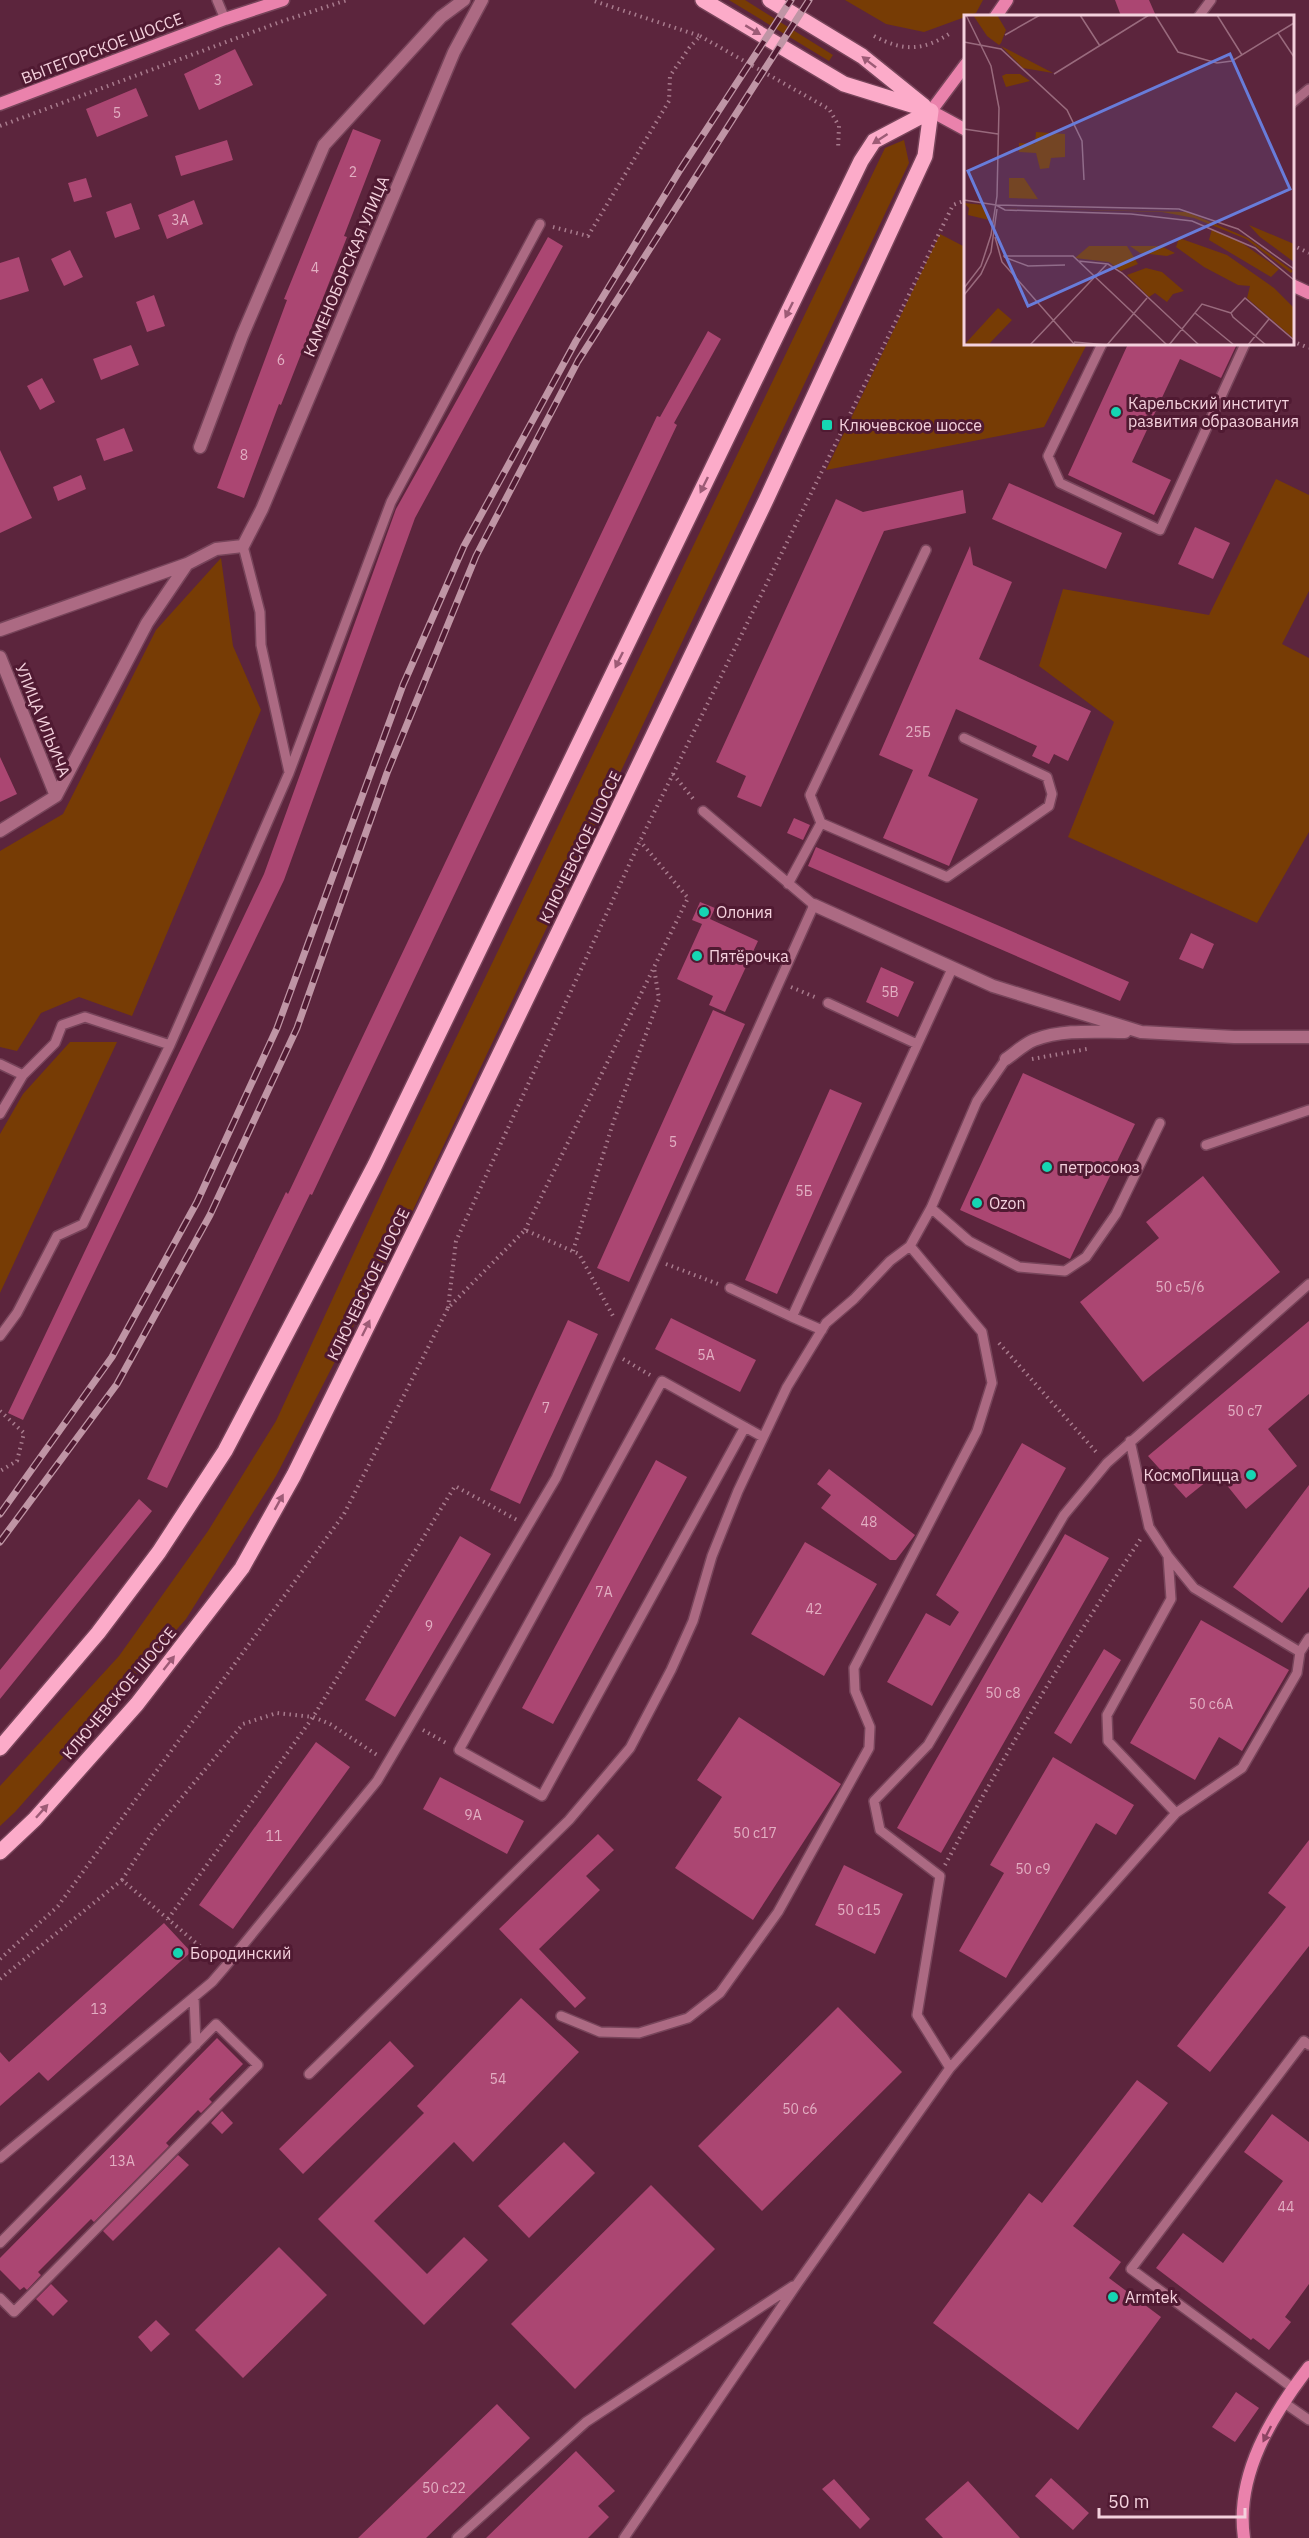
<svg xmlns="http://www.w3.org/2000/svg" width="1309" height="2538" font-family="'IBM Plex Sans',sans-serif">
<rect width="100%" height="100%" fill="#5c253d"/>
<path fill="#773c05" d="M729 0H745L833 55 829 61Z
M845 0H983L976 13 924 32 886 24Z
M904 140 909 163 413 1210 276 1476 186 1619 15 1812 0 1826V1786L119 1656 208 1531 276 1421 388 1179 885 148Z
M940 234 965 247 966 344H1087L1044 427 826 470Z
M1276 479 1309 495V591L1282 644 1309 658V832L1257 923 1068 837 1114 722 1039 666 1063 589 1209 615Z
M221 558 233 646 261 710 132 1016 79 997 41 1013 17 1051 0 1047V851L63 814 156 630Z
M70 1042H117L0 1293V1134L23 1094Z"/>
<path fill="#ab4672" d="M1115 0H1149L1156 16H1121Z
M235 49 253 85 199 110 184 74Z
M136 88 148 116 97 137 86 109Z
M353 129 381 140 344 236 347 237 281 405 279 404 244 498 217 488 287 300 284 299Z
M227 140 233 160 181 176 175 156Z
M86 178 92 197 74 202 68 183Z
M194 200 203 224 167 239 158 215Z
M131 203 140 229 115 238 106 212Z
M548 237 563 246 415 518 284 880 23 1420 8 1413 264 874 396 509Z
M70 250 83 277 64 286 51 259Z
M19 257 29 291 0 300V263Z
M154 295 165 326 147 332 136 302Z
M708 331 721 339 674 423 677 425 312 1195 310 1194 167 1488 147 1479 286 1192 288 1194 657 416 660 417Z
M1128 344H1237L1221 378 1180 359 1132 462 1171 480 1154 515 1068 475Z
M131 345 139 365 101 380 93 359Z
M42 378 55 402 40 410 27 386Z
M124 428 133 451 104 461 96 439Z
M0 450 32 518 0 533Z
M81 475 86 489 58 501 53 487Z
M1009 483 1122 533 1106 569 992 519Z
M963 490 966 513 884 531 761 807 737 797 746 776 716 762 836 499 863 512Z
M1195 527 1230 543 1213 579 1178 564Z
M970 546 973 565 1012 582 979 659 1091 711 1068 761 1054 754 1049 764 1032 756 1037 746 956 709 928 776 978 799 949 866 883 838 913 770 879 755Z
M0 757 17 794 0 802Z
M794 818 810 825 803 840 787 833Z
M816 847 1129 982 1120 1001 808 866Z
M700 902 715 908 710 919 758 941 725 1012 709 1005 713 996 677 979 702 924 692 920Z
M1191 933 1214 944 1203 969 1179 959Z
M881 967 914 982 898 1017 866 1002Z
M713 1010 745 1024 629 1282 597 1268Z
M1023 1073 1135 1124 1070 1259 960 1210Z
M830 1089 862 1103 777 1294 745 1280Z
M1203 1176 1280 1272 1143 1382 1080 1302 1159 1238 1146 1222Z
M671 1318 756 1360 740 1392 655 1349Z
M568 1320 598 1334 520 1504 490 1490Z
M1309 1321V1394L1268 1429 1297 1466 1246 1509 1217 1473 1186 1498 1148 1456Z
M1022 1443 1066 1468 932 1706 887 1682 926 1613 950 1626 959 1612 936 1595Z
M656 1460 687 1477 553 1724 522 1708Z
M829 1469 915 1535 896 1560H890L821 1508 831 1495 817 1484Z
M1309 1485V1587L1282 1623 1233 1587Z
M139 1499 152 1511 0 1699V1670Z
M1065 1534 1109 1558 941 1853 897 1828Z
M460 1536 491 1554 395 1717 365 1700Z
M805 1542 877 1584 824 1676 751 1634Z
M1201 1620 1289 1670 1242 1751 1219 1737 1195 1780 1130 1743Z
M1104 1649 1121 1660 1071 1744 1054 1733Z
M739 1717 841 1784 753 1920 675 1868 722 1797 697 1780Z
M316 1742 350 1767 233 1929 199 1905Z
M1053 1757 1134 1805 1116 1835 1096 1823 1006 1978 959 1951 1004 1873 990 1865Z
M440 1777 524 1821 507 1854 423 1809Z
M598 1834 614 1850 586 1876 600 1890 539 1949 586 1998 575 2008 499 1929Z
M1309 1840V1946L1210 2072 1177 2046 1286 1907 1268 1893Z
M844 1865 903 1894 875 1954 815 1925Z
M164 1923 191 1952 48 2081 39 2072 0 2106V2052L9 2062Z
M521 1998 579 2052 473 2162 454 2142 374 2221 427 2274 464 2237 488 2260 424 2325 318 2219 424 2113 417 2106Z
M838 2007 902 2072 762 2211 698 2146Z
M217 2038 243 2064 209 2099 212 2102 201 2113 198 2110 166 2143 169 2146 94 2222 91 2219 38 2272 41 2275 27 2290 24 2287 20 2290 0 2270V2258Z
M390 2041 414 2066 303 2174 279 2149Z
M1137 2080 1168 2103 1073 2226 1121 2262 1109 2278 1161 2317 1078 2430 933 2323 1029 2193 1042 2203Z
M222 2111 233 2123 222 2134 211 2123Z
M1272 2114 1309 2142V2284L1285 2317 1291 2322 1269 2350 1253 2338 1251 2340 1156 2268 1183 2233 1223 2263 1283 2181 1244 2152Z
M564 2142 595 2173 529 2238 498 2206Z
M178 2155 189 2165 113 2241 103 2231Z
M651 2185 715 2249 575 2389 511 2324Z
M279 2247 327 2295 243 2378 195 2330Z
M51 2284 68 2301 53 2316 36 2299Z
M156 2320 170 2334 151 2352 138 2337Z
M1236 2392 1259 2408 1235 2442 1212 2427Z
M497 2404 530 2438 426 2538H358Z
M576 2451 615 2491 598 2506 609 2517 588 2538H486Z
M1051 2478 1089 2513 1073 2530 1035 2496Z
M834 2479 870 2519 860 2529 822 2489Z
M968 2481 1020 2538H943L925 2519Z"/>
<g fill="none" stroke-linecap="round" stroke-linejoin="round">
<g stroke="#77445a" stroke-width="12">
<path id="lane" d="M217 0 225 19
M1199 16 1211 0
M1292 103 1309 89
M1102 344 1048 456 1060 483 1160 530 1245 344
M243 546 260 612 261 645 289 772
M926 550 810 795 821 823 947 877 1049 806 1052 794 1047 777 964 738
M788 884 821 823
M828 1003 917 1044
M0 1064 23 1075
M0 1114 23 1075 55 1043 62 1025 85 1017 170 1045
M1206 1145 1309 1110
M931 1208 969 1241 1019 1267 1065 1271 1086 1257 1116 1214 1160 1123
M730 1288 792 1317
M822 1330 792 1317 952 969
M0 1336 17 1313 57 1236 83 1224 170 1045 289 773 391 502 540 224
M745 1427 542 1796 459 1750 662 1381 763 1437
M1130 1441 1149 1527 1168 1556 1194 1588 1300 1652
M1168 1556 1171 1599 1107 1715 1108 1741 1176 1813
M194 1997 196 2045
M561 2016 600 2032 639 2033 688 2018 720 1993 778 1912 869 1748 870 1727 855 1691 854 1668 977 1431 992 1383 982 1332 910 1246
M950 2068 917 2015 940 1876 880 1830 874 1801 928 1745 1064 1515 1107 1463 1309 1284
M309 2074 569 1820 630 1748 671 1670 693 1621 712 1556 738 1491 787 1387 826 1323 854 1299 890 1261 910 1246 931 1208 977 1101 1006 1059
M0 2158 194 1997 212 1982 225 1967 377 1781 556 1478 814 905 703 811
M0 2243 216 2024 258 2065 14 2312 0 2298
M1293 2388 1131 2269 1304 2041 1309 2045
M1283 2402 1309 2420
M457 2538 586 2422 793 2286
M624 2538 797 2284 950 2068 1176 1813 1242 1768 1297 1673 1300 1652 1309 1638"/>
</g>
<g stroke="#77445a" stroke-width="15">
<path id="street" d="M200 447 242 336 324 145 441 17 464 0
M0 630 187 564
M0 657 56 796
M0 831 56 796 147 623 187 564 216 549 243 546 262 509 454 52 482 0
M814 905 993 986 1141 1032 1234 1037H1309
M1006 1059C1015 1053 1024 1044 1034 1040 1063 1029 1095 1032 1125 1032"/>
</g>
<g stroke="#77445a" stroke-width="15">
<path id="secondary" d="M996 16 1007 0
M966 64 931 111 966 130
M0 104 225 19 283 0
M1292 285 1309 293
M1244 2538C1235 2475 1272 2415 1309 2367"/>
</g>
<g stroke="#77445a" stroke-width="18">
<path id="primary" d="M703 0 844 84 931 111
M770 0 862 56 924 106
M0 1748 98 1633 159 1552 225 1451 375 1165 861 161 874 141 931 111
M0 1852 35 1819 137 1704 242 1568 294 1475 423 1213 616 813 766 500 925 156 931 111"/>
</g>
<path stroke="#a87b8d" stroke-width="4" stroke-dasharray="1.5 4.5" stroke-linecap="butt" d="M700 36 829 109 839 126 838 150
M874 36C904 52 924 51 952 32
M0 126 280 22 347 0
M553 227 588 236 669 101 670 76 689 48 700 36 591 0
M1292 245 1309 253
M1292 341 1309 348
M673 774 695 801
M791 987 817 998
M1032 1059 1087 1049
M525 1230 688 898 640 841
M573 1251 613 1123 659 999 654 968
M666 1264 718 1284
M448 1308 456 1241 640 841 953 205 966 200
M999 1343 1098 1454
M623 1359 650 1375
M0 1411 24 1433 17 1461 0 1471
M423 1730 448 1744
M945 1865C1005 1753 1071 1643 1142 1537
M122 1880 153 1832 243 1724 277 1713 313 1717 330 1724 377 1755
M168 1919 313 1717 455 1486 517 1520
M0 1959 58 1906 344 1514 448 1308 525 1230 579 1254 613 1316
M0 1979 122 1880 215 1959"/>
<use href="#lane" stroke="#ac6a83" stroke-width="9"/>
<use href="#street" stroke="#ac6a83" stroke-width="12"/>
<use href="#secondary" stroke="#ea82ac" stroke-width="12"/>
<use href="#primary" stroke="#fcabc9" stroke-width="15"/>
<g stroke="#bf95a5" stroke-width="7">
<path id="rail" d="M0 1514 112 1357 197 1202 277 1028 403 685 464 546 576 341 680 170 791 0
M0 1542 117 1384 210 1215 297 1028 387 773 476 556 578 361 809 0"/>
</g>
<use href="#rail" stroke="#501a32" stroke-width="4.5" stroke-dasharray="14" stroke-linecap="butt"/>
</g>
<defs><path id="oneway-solid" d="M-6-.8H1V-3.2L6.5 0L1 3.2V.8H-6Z" transform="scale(1.5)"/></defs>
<g fill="#9d5b76">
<use href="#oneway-solid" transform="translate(753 30) rotate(31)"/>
<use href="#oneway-solid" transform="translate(869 62) rotate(-142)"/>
<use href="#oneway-solid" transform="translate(880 139) rotate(147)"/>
<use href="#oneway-solid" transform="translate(789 310) rotate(116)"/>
<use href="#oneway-solid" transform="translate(704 485) rotate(116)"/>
<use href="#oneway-solid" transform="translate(619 660) rotate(116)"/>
<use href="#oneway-solid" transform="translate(366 1328) rotate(-64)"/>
<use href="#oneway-solid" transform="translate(279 1502) rotate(-61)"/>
<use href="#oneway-solid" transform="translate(169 1663) rotate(-52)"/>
<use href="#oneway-solid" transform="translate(42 1811) rotate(-48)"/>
</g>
<use fill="#8e4463" href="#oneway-solid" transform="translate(1267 2434) rotate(117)"/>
<g fill="#16d5b3" stroke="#501a32" stroke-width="2">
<circle cx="1116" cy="412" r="6"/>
<rect x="821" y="419" width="12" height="12" rx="3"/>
<circle cx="704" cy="912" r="6"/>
<circle cx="697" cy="956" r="6"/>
<circle cx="1047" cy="1167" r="6"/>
<circle cx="977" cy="1203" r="6"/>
<circle cx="1251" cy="1475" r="6"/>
<circle cx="178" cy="1953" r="6"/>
<circle cx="1113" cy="2297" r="6"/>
</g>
<g text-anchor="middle" stroke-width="6" stroke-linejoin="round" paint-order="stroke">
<g font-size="14" fill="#e2aec2">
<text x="218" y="85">3</text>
<text x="117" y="118">5</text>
<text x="353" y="177">2</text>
<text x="180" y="225">3А</text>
<text x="315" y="273">4</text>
<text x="281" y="365">6</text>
<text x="244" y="460">8</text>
<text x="918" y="737">25Б</text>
<text x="890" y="997">5В</text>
<text x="673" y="1147">5</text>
<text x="804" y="1196">5Б</text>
<text x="1180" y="1292">50 с5/6</text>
<text x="706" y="1360">5А</text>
<text x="546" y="1413">7</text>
<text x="1245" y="1416">50 с7</text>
<text x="869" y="1527">48</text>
<text x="604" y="1597">7А</text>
<text x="814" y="1614">42</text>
<text x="429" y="1631">9</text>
<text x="1003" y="1698">50 с8</text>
<text x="1211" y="1709">50 с6А</text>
<text x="473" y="1820">9А</text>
<text x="755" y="1838">50 с17</text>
<text x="274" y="1841">11</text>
<text x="1033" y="1874">50 с9</text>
<text x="859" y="1915">50 с15</text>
<text x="99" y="2014">13</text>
<text x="498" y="2084">54</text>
<text x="800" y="2114">50 с6</text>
<text x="122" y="2166">13А</text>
<text x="1286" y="2212">44</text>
<text x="444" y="2493">50 с22</text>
</g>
<g font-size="16" fill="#f4d1dd" stroke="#501a32">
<text transform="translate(102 48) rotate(-21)" y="6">ВЫТЕГОРСКОЕ ШОССЕ</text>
<text transform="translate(346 266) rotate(-67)" y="6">КАМЕНОБОРСКАЯ УЛИЦА</text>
<text transform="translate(43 720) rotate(68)" y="6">УЛИЦА ИЛЬИЧА</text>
<text transform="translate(580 847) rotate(-64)" y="6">КЛЮЧЕВСКОЕ ШОССЕ</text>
<text transform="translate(368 1284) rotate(-64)" y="6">КЛЮЧЕВСКОЕ ШОССЕ</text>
<text transform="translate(119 1693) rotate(-50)" y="6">КЛЮЧЕВСКОЕ ШОССЕ</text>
</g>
<g font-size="16" fill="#f4d1dd" stroke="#501a32" text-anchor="start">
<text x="1128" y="409">Карельский институт<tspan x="1128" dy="18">развития образования</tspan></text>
<text x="839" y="431">Ключевское шоссе</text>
<text x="716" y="918">Олония</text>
<text x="709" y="962">Пятёрочка</text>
<text x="1059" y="1173">петросоюз</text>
<text x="989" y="1209">Ozon</text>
<text x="1239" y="1481" text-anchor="end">КосмоПицца</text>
<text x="190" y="1959">Бородинский</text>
<text x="1125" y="2303">Armtek</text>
</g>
</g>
<g transform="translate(964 15)">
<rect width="330" height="330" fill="#5c253d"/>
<path d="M9 0H33L42 15 37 28 35 30 23 21ZM37 31 89 58 59 53ZM42 59H56L66 66 42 72 38 61ZM72 117 101 119V142L87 143 85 153 76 154 72 138 55 137V128L71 129ZM45 163H60L74 184 45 183ZM0 188 20 190 25 205 4 200 5 193ZM38 193 223 197 284 223 329 256 327 258 282 224 230 203 198 197ZM285 210 330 229V247L296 222ZM248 214 278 228 315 254 307 262 245 225ZM215 223 263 240 310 273 330 293V324L283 283 286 271 274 270 240 252 212 232ZM125 231H163L174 249 157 256 145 247 111 243ZM166 231H197L211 238 203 241 176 238ZM182 253 198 257 220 276 209 279 203 287 191 278 185 282 163 260ZM34 293 48 305 24 330H0Z" fill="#773c05"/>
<path fill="none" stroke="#996a7d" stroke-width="1.5" d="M116 0 136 31M191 0 214 37 253 48 268 46 330 8M253 0 278 40M314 18 330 42M41 20 76 0M0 27 37 34 103 95 118 126 120 165M90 59 185 0M0 114 34 119M0 185 32 190 215 194 274 214 330 254M32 190 41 195 167 199 228 206 291 233 330 265M31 222 38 247 111 330M39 241H109L203 330M40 242 64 251 101 250M114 246 144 249 158 258 235 330M0 273 17 251 27 220 33 181 35 93 27 51 2 0M0 280 17 259 27 237 33 194M231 298 270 330M110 327 143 330M66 330 143 249M143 330 183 283M205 330 238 289 267 298M284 330 305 304M302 330 269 302 267 298 281 283 330 325"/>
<path fill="#687cda" fill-opacity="0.15" stroke="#687cda" stroke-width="3" d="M266 39 326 174 64 291 4 156Z"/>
<rect width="330" height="330" fill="none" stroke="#f4d1dd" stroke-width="3"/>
</g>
<path d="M1099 2508v9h146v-9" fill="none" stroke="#f4d1dd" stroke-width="3"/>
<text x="1108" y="2508" font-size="18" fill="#f4d1dd" stroke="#501a32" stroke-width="4.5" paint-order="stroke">50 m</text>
</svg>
